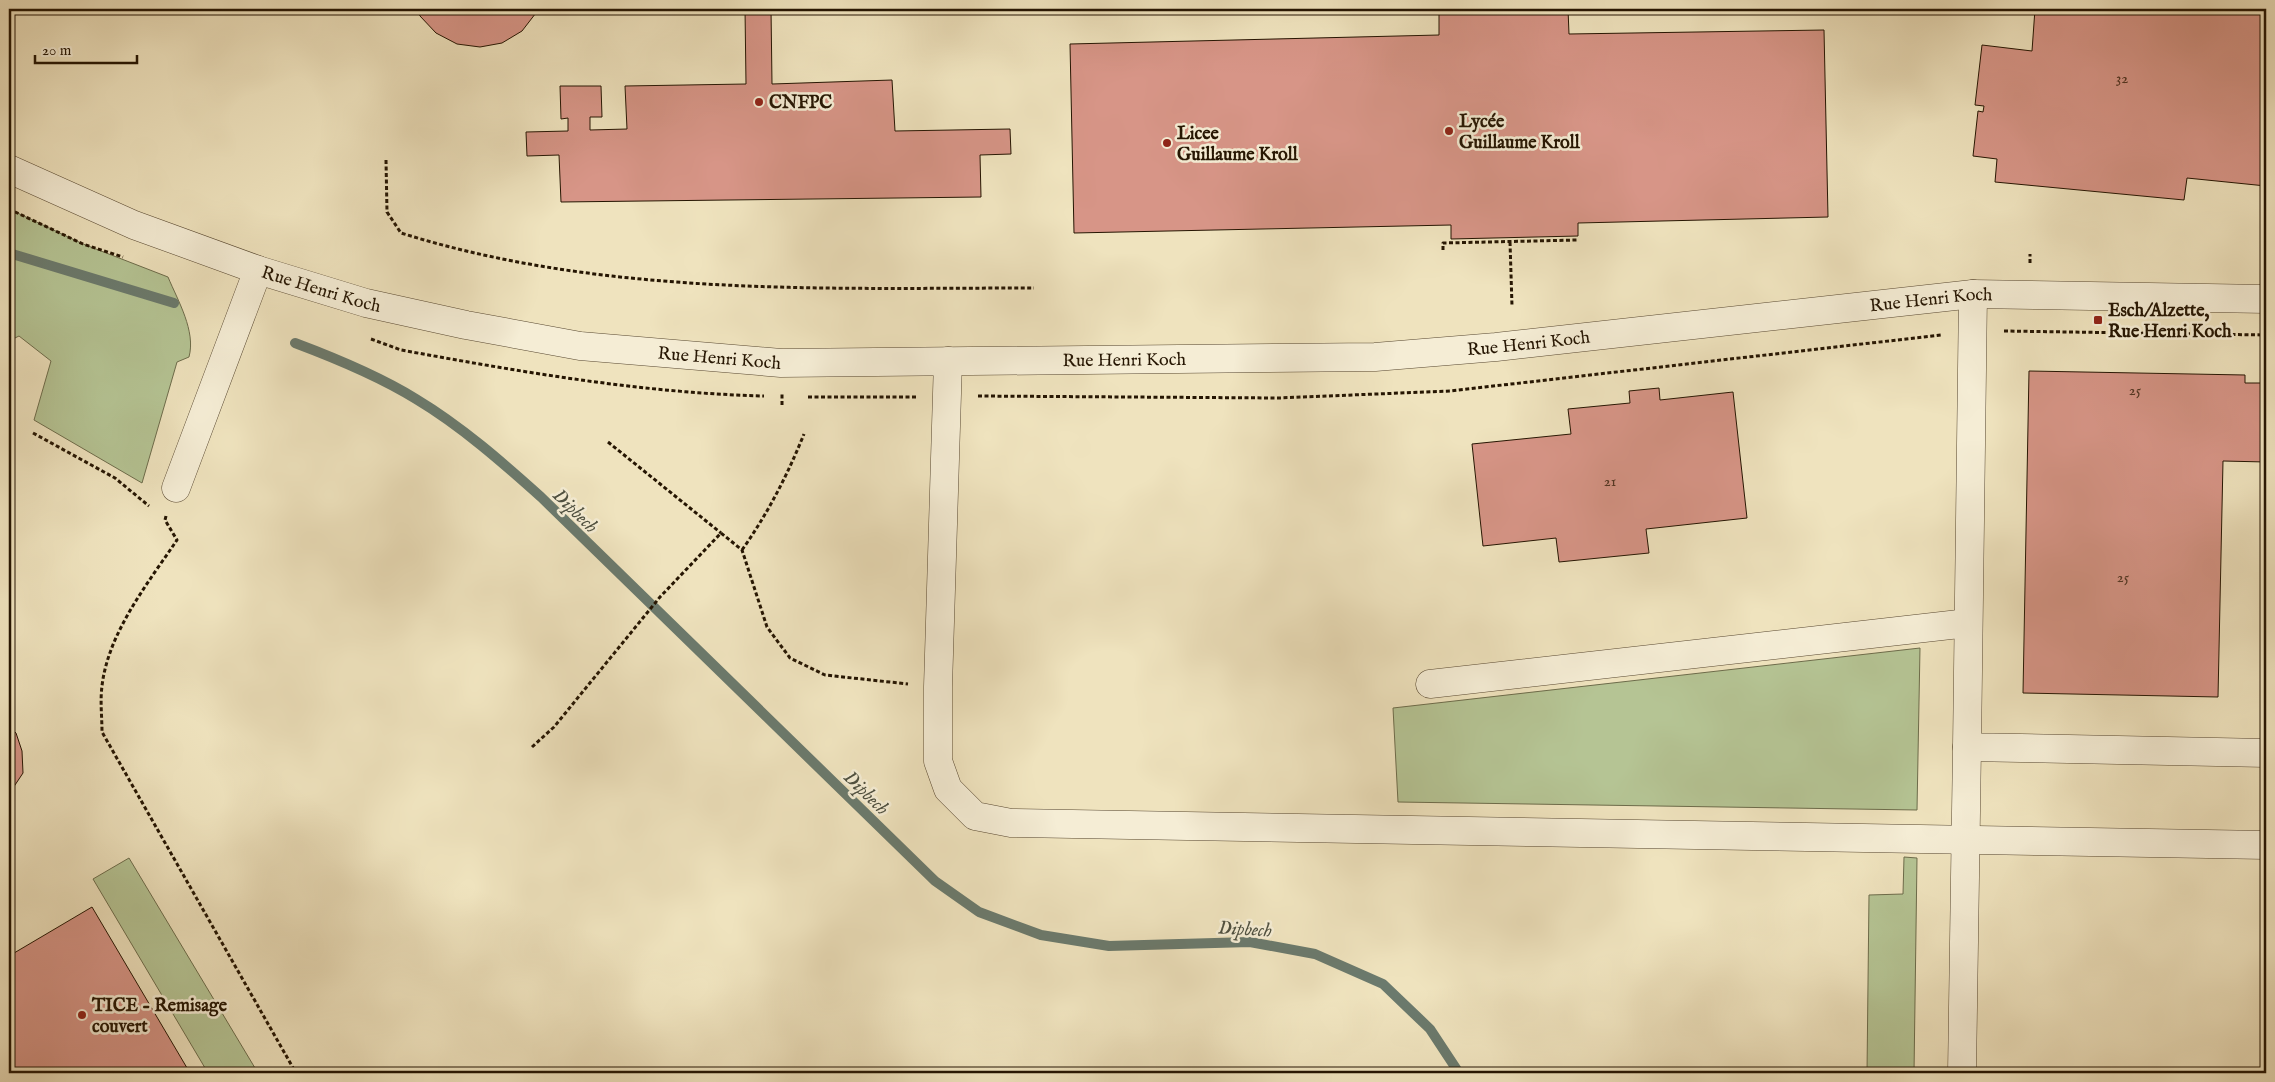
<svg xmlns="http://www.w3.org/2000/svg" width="2275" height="1082" font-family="'IM FELL English',serif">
<rect width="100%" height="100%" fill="#efe3be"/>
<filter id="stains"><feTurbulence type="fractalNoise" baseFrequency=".004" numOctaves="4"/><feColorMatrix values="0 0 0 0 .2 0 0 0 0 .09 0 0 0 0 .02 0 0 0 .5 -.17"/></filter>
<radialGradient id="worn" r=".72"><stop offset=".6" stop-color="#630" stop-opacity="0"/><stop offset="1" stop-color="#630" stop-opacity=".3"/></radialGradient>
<path fill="#b5c494" stroke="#6d6c4b" d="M9 209 83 244 168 277C178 301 196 331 189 357L177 362 142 483 34 420 51 361 19 336 9 341Z
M1920 648 1917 810 1398 802 1393 708Z
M1904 857 1917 858 1914 1073H1867L1869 895 1903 894Z
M129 858 258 1073H208L93 879Z"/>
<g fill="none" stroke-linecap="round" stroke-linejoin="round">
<path stroke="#6b7a6d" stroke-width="10" d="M9 253 174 303
M295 343C335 358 379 376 416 399 461 426 502 462 541 497L935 881 979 912 1041 935 1109 946 1250 942 1315 954 1383 984 1430 1029 1459 1073"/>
</g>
<path fill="#d79587" stroke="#251502" d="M417 9H539L522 31 502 43 480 47 457 44 436 33 420 16Z
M745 9H771L772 84 892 80 895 131 1010 129 1011 154 980 155 981 197 561 202 559 155 527 156 526 132 568 131V118L561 119 560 86H601L602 117H590V130L627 129 625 86 746 84Z
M1439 9H1568L1569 34 1824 30 1828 217 1578 223V236L1451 239V225L1074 233 1070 44 1439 35Z
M2035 9H2266V186L2187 178 2184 200 1995 182 1997 159 1973 156 1978 111 1983 112 1984 106 1975 105 1982 45 2032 51Z
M2029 371 2245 375V383H2266V462L2223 461 2218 697 2023 693Z
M1659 388 1660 400 1733 392 1747 518 1646 529 1649 553 1559 562 1556 538 1483 546 1472 444 1571 434 1568 409 1630 403 1629 391Z
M2266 498V696H2263Z
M9 726 16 733 22 751 23 773 9 794Z
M92 907 190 1073H9V956Z"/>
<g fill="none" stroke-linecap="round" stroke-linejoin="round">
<g stroke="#584831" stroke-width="29">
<g id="minor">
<path id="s1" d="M9 169 134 225 258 270 366 303 466 325 580 346 781 363 1375 357 1496 347 1973 294 2266 299"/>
<path d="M1973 294 1967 747 2266 753"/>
<path d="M948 361 938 687V761L948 789 975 816 1011 823 2266 845"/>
<path d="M176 488 258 270"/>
<path d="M1430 684 1968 623"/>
<path d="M1962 1073 1967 747"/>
</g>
</g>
<path stroke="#251502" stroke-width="3" stroke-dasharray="4 2.5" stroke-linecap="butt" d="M386 160 387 212 401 233C605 297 823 288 1034 288
M9 209 83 244 123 257
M1510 242 1512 306
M1443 250V243L1578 240
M2030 263V254
M2004 331 2266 335
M371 339 401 350C522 372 642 393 764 396
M978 396 1278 398 1450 391 1941 335
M808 397H917
M782 405V393
M33 433 115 478 149 506
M608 442 721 533
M166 516 165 520 177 540C148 583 108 633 102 686 100 701 102 717 102 732L296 1073
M742 550C768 513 787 476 804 434
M532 747 554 727 660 597 721 533 742 550 767 627 790 658 825 675 908 684"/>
<use href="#minor" stroke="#f5edd5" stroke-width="28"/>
</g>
<g fill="#8f2418" stroke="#f5edd5" stroke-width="2">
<circle cx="759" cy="102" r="5"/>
<circle cx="1449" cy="131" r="5"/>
<circle cx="1167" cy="143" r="5"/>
<rect x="2093" y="315" width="10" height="10" rx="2.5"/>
<circle cx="82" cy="1015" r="5"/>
</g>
<g text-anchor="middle" stroke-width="5" stroke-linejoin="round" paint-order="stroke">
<g font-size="15" fill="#523523">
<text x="2122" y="83">32</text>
<text x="2135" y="395">25</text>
<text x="1610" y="486">21</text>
<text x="2123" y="582">25</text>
</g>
<g font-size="18" font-weight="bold" fill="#251502" stroke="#f5edd5" text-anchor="start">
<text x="769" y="108">CNFPC</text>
<text x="1459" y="127">Lycée<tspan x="1459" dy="21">Guillaume Kroll</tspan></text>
<text x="1177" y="139">Licee<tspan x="1177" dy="21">Guillaume Kroll</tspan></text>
<text x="2108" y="316">Esch/Alzette,<tspan x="2108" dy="21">Rue Henri Koch</tspan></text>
<text x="92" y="1011">TICE - Remisage<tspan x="92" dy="21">couvert</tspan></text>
</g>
<g font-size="18" fill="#251502" stroke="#f5edd5">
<text dy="6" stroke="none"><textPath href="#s1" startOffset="335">Rue Henri Koch</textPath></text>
<text dy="6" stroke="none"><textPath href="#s1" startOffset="1955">Rue Henri Koch</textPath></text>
<text dy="6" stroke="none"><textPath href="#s1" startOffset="1550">Rue Henri Koch</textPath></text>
<text dy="6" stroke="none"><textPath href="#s1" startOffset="740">Rue Henri Koch</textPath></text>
<text dy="6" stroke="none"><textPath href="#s1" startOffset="1145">Rue Henri Koch</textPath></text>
</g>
<g font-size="19" font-style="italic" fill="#4e5040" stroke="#f5edd5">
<text transform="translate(576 510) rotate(44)" y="7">Dipbech</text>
<text transform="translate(867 792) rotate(44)" y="7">Dipbech</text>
<text transform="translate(1245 928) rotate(3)" y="7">Dipbech</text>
</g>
</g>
<rect width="2275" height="1082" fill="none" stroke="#efe3be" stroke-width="30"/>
<rect x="10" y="10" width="2255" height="1062" fill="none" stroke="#251502" stroke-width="2.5"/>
<rect x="15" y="15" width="2245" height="1052" fill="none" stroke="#251502"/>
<path d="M35 55v8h102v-8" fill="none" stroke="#251502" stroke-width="2.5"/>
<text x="42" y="55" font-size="15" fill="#251502" stroke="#f5edd5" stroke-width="4" paint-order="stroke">20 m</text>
<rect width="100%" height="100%" filter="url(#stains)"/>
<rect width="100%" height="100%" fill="url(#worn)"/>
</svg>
